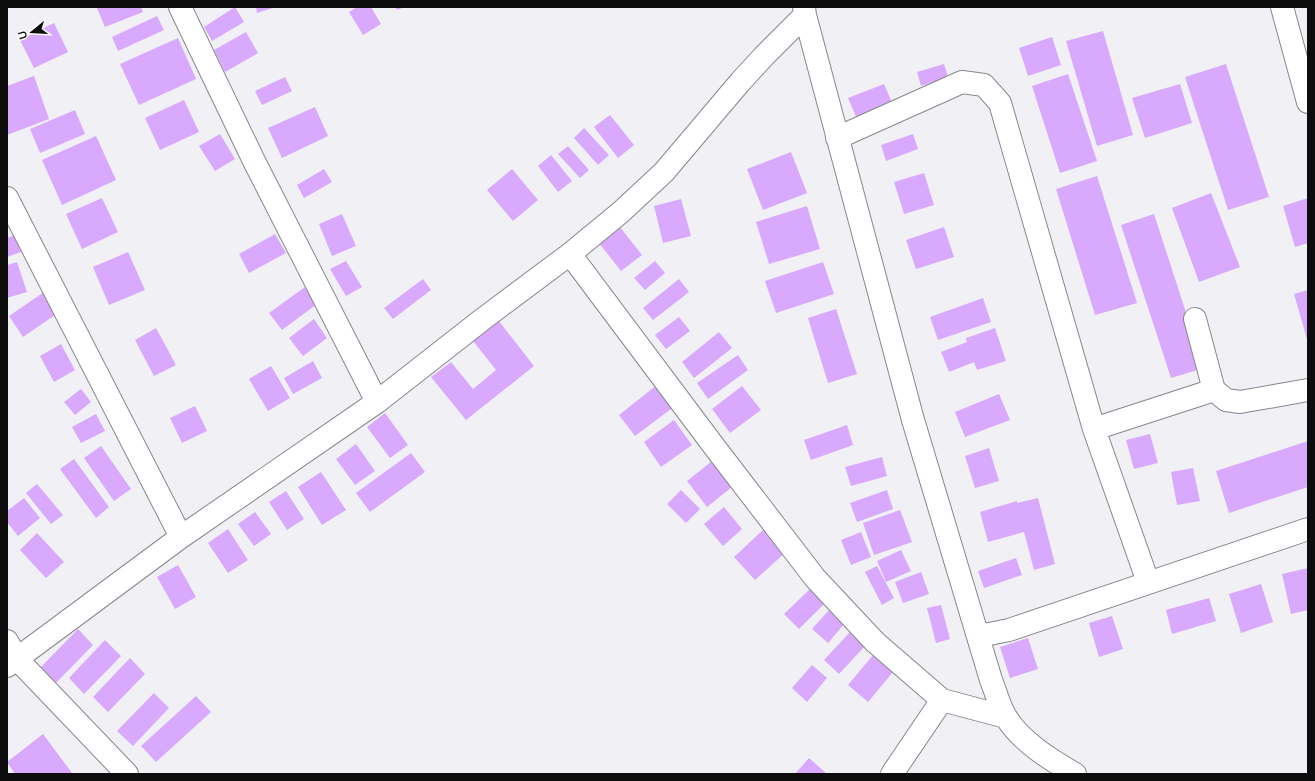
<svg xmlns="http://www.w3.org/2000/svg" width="1315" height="781" font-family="'Nunito Sans',sans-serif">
<rect width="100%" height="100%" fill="#f0f0f5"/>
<path fill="#d9a9fd" d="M100 7H141L143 12 105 27 97 8Z
M235 7 244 22 212 41 204 27Z
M256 7H276L257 13Z
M357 7H371L381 24 363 35 349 12Z
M395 7H405L397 10Z
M157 16 164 30 118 51 112 37Z
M54 23 68 52 34 68 20 40Z
M1103 31 1133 135 1097 146 1066 41Z
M246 32 258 53 225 72 214 50Z
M1052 37 1061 65 1028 76 1019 48Z
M178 38 196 79 139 105 120 64Z
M944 64 948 77 921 86 917 72Z
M1226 64 1269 197 1228 210 1185 77Z
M1068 74 1097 161 1060 173 1032 86Z
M34 76 49 119 7 135V86Z
M285 77 292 91 262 105 255 91Z
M884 84 893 105 857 119 848 98Z
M1180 84 1192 123 1145 138 1132 98Z
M184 100 199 132 160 150 145 118Z
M315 107 328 136 282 158 268 128Z
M75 110 85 134 40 153 30 129Z
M610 115 634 145 618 158 594 127Z
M584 128 609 155 598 165 574 138Z
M220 134 235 159 215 171 199 146Z
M913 134 918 149 886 161 881 145Z
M96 136 116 180 62 205 42 160Z
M568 146 589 170 580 178 558 154Z
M791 152 807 193 763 210 747 169Z
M551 155 572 181 558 192 538 166Z
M324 169 332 182 304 198 297 185Z
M512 169 538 200 513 221 487 190Z
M924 173 934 205 904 214 894 182Z
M1097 176 1137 303 1095 315 1056 189Z
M1211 193 1240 267 1199 282 1172 208Z
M102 198 118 232 82 249 66 214Z
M1308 198V243L1295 247 1283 206Z
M681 199 691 236 663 243 654 206Z
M807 206 820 249 769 264 756 222Z
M342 214 356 246 332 256 319 224Z
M1154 214 1204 368 1171 378 1121 225Z
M620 227 642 255 621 271 599 243Z
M944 227 954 257 916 269 906 240Z
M275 234 286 253 249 273 239 254Z
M15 235 21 252 7 257V238Z
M128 252 145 290 109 305 93 267Z
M346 261 362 287 346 296 330 269Z
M655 261 665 273 645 290 634 278Z
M17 262 27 292 7 298V265Z
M823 262 834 294 776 313 765 281Z
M423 279 431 290 393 319 384 308Z
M679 279 689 292 653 320 643 308Z
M305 287 317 304 282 330 269 313Z
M1308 290V343L1294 294Z
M44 292 58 313 23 337 9 316Z
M983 298 991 322 938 340 930 317Z
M836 309 857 374 828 383 808 318Z
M679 317 690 331 666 349 655 335Z
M314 319 327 338 303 356 289 338Z
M498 320 534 366 466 420 431 377 451 362 473 389 496 370 473 341Z
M156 328 176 365 154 376 135 340Z
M995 328 1006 361 977 370 974 362 949 372 941 352 967 342 966 338Z
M719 332 732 348 694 378 682 362Z
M61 344 75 370 54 382 40 356Z
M738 355 748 370 708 399 697 383Z
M313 361 322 378 293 394 284 378Z
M271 366 290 398 268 411 249 379Z
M662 381 679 403 635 436 619 415Z
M742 386 761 410 730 433 712 409Z
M81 389 91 402 75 415 64 402Z
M999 394 1010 420 965 437 955 412Z
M195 406 207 431 182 443 170 418Z
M385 413 408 445 390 458 367 427Z
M96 414 105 431 81 443 72 427Z
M674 420 692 445 661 467 644 442Z
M847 425 853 445 811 460 804 440Z
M1150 434 1158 463 1134 469 1126 440Z
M1308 441V487L1229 513 1216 471Z
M356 444 375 471 355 485 336 459Z
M101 446 131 489 114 501 84 458Z
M989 448 999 481 975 488 965 456Z
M411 453 425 472 370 512 356 493Z
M882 457 887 476 851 486 845 467Z
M74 459 109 507 96 518 60 469Z
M712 461 732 487 707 507 687 481Z
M1193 468 1200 501 1177 505 1171 472Z
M321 472 346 510 322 525 298 487Z
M37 484 63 515 51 524 26 493Z
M681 490 700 509 686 523 667 504Z
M887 490 893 509 857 522 850 503Z
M286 491 304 519 287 530 269 502Z
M24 498 40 518 18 536 7 522V511Z
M1038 498 1055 564 1034 570 1024 532 988 542 980 512 1017 501V503Z
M724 507 742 529 723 546 704 524Z
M900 510 912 542 874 555 863 523Z
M255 512 271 534 254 546 238 524Z
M766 527 787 551 755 580 734 557Z
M228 529 248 560 228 573 208 543Z
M861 532 871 557 851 565 841 540Z
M37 533 64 562 46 578 20 550Z
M901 550 911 571 886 582 877 561Z
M1016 558 1022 575 984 588 978 571Z
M178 565 196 597 175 609 157 577Z
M877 566 894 598 882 605 865 572Z
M1308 568V610L1291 614 1282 574Z
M921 572 929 594 903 603 895 582Z
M1261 584 1273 622 1241 633 1229 594Z
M810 589 825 603 799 629 784 614Z
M1209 598 1216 621 1172 634 1166 610Z
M941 605 950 639 936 643 927 608Z
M830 609 845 623 828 643 812 629Z
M1112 616 1123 649 1099 657 1089 623Z
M78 629 93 645 56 683 41 667Z
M851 631 866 645 839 674 824 660Z
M1028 638 1038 669 1010 678 1000 647Z
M105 640 121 656 84 694 69 678Z
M873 655 893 672 868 702 848 685Z
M130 658 145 674 108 712 93 697Z
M812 665 827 678 807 702 792 688Z
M154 693 169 708 133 746 117 731Z
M196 696 211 712 156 762 141 746Z
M43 734 72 773 70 774H15L7 762Z
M809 758 827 774H795Z"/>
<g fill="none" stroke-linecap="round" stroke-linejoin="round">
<g stroke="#87878c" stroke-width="24">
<path id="minor" d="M180 7 254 161 377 402
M804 7 805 15 913 420 991 680C996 692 999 706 1006 717 1020 741 1051 760 1075 774
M1282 7 1308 102
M837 138 962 82 984 85 1000 103 1094 429 1148 582
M7 198 181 537
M570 254 713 445 815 578 875 642 942 700 1006 717
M1195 319 1214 390 1226 400 1240 402 1308 390
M1094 429 1214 390
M979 636 1009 630 1308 529
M7 641 17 659 127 774
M7 666 181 537 377 402 483 319 570 254 621 212 664 172 741 81 764 56 805 15
M892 774 942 700"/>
</g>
<use href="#minor" stroke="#fff" stroke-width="22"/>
</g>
<rect width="1315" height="781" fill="none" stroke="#0d0d0e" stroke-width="16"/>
<g transform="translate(32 32) rotate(252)" stroke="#fdfdfe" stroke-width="3" paint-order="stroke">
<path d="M0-3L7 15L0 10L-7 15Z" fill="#0d0d0e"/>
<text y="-6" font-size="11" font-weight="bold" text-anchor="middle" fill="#0d0d0e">U</text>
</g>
</svg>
